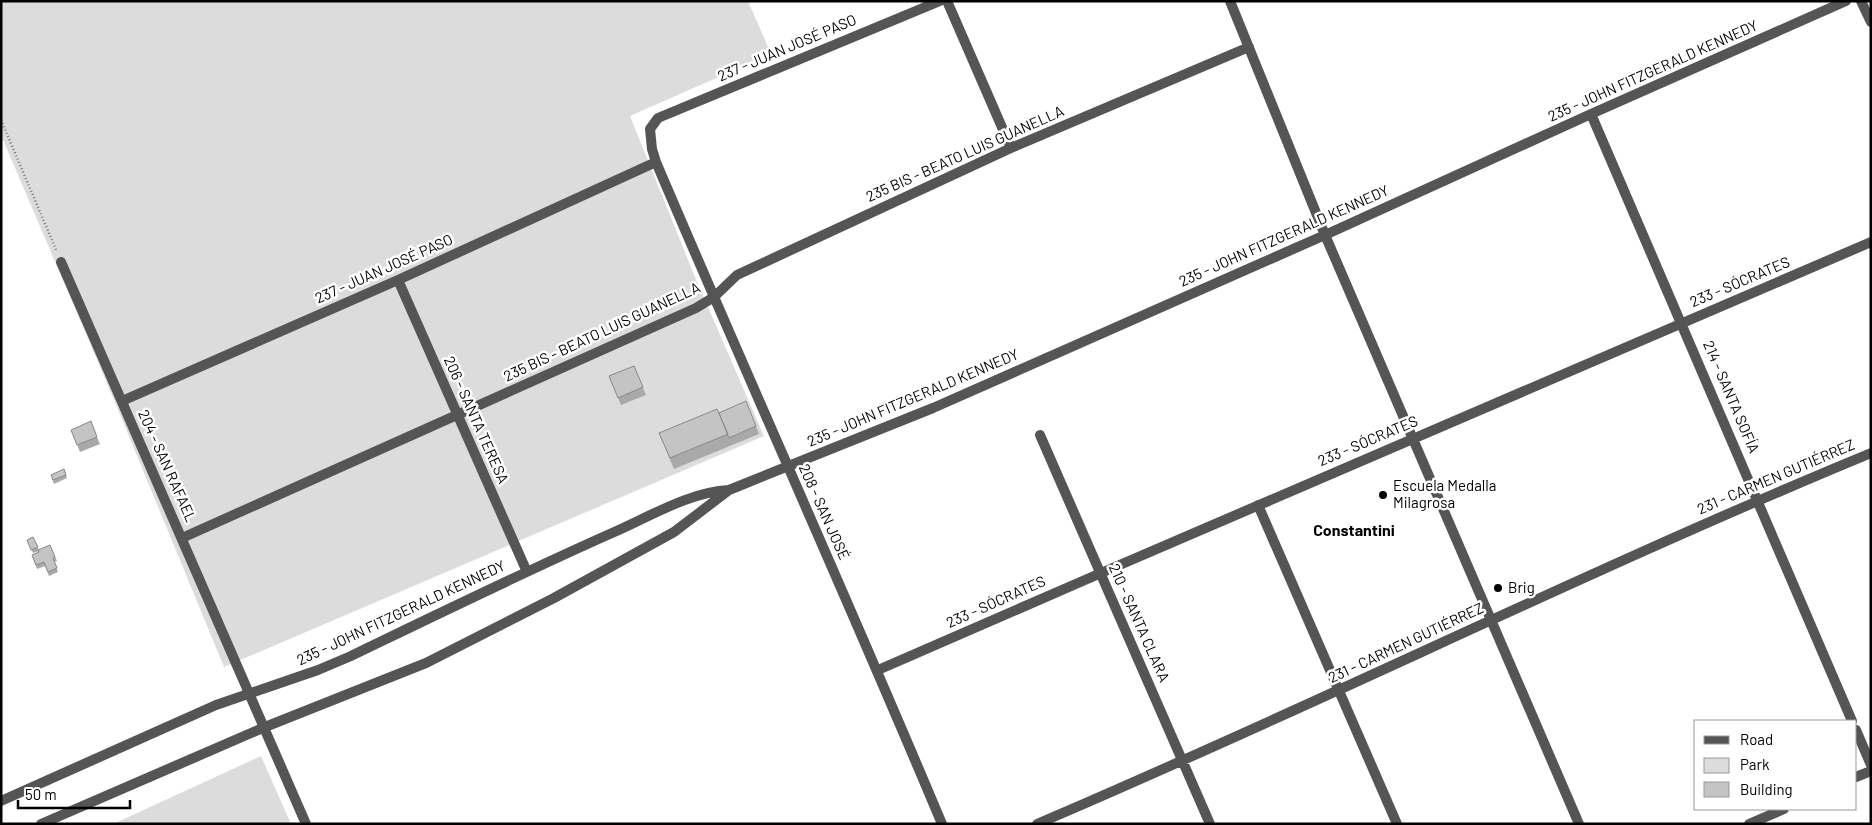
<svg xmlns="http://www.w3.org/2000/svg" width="1872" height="825" font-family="Barlow,sans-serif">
<rect width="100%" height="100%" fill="#fff"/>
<path fill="#dcdcdc" d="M1 1H748L771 54 630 116 697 282 764 436 224 667 112 395 1 135Z
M261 756 291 824H113Z"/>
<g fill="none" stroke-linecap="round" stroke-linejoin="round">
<path stroke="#777" stroke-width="2.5" stroke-dasharray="1 2.5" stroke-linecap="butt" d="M1 120 57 252"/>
<path stroke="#555" stroke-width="10" d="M940 1 658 118 650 129 652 149 656 162C750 383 849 602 942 824
M947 1 1011 148
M1230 1 1325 235 1579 824
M1861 1 1871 22
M1591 114 1852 721
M61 262 306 824
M398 280 527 572
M122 401 398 280 656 162
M1040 435 1210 824
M1258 505 1397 824
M182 538 696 308 714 297 737 275 1011 148 1249 47
M878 670 1101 573 1871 242
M1856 730 1871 765
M1856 777 1871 771
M1 801 216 705 318 670 351 656C438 614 524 572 612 533 649 517 689 492 729 490
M41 824 265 727 426 663 554 598 674 532 729 490 933 408 1325 235 1591 114 1846 1
M1037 824C1317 705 1590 569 1871 453
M1749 824 1784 809"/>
</g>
<path fill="#a9a9a9" d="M634 366 646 395 621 405 609 376Z
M756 426 759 434 674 469 659 433Z
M71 430 97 437 100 444 80 452Z
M64 469 67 478 54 484 51 475Z
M33 537 39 550 50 545 57 561 54 562 58 572 49 576 45 566 37 569 32 555 39 552V551L33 553 27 540Z"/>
<path fill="#c4c4c4" stroke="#898989" d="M634 366 643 387 618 398 609 376Z
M746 401 756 426 729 438 719 413Z
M717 409 728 434 670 458 659 433Z
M91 421 97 437 77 445 71 430Z
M64 469 66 475 53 480 51 475Z
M33 537 38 547 31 550 27 540Z
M50 545 55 557 53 558 57 568 48 572 44 562 36 565 32 555 39 552 38 550Z"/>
<g fill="#000" stroke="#fff" stroke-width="2">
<circle cx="1383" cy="495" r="5"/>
<circle cx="1498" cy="588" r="5"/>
</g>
<g text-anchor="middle" stroke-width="5" stroke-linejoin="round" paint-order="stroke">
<g font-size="15" fill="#000" stroke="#fff">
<text transform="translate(787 48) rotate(-23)" y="5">237 - JUAN JOSÉ PASO</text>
<text transform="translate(1653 71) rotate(-24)" y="5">235 - JOHN FITZGERALD KENNEDY</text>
<text transform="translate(965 154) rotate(-24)" y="5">235 BIS - BEATO LUIS GUANELLA</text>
<text transform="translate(1284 236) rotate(-24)" y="5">235 - JOHN FITZGERALD KENNEDY</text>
<text transform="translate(384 269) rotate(-24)" y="5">237 - JUAN JOSÉ PASO</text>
<text transform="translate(1740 282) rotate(-23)" y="5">233 - SÓCRATES</text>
<text transform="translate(602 332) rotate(-25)" y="5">235 BIS - BEATO LUIS GUANELLA</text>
<text transform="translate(1731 397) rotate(67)" y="5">214 - SANTA SOFÍA</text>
<text transform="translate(913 398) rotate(-23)" y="5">235 - JOHN FITZGERALD KENNEDY</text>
<text transform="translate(476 420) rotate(66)" y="5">206 - SANTA TERESA</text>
<text transform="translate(1368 441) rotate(-23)" y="5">233 - SÓCRATES</text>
<text transform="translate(167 466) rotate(66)" y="5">204 - SAN RAFAEL</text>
<text transform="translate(1776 477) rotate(-23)" y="5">231 - CARMEN GUTIÉRREZ</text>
<text transform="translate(824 512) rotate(66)" y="5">208 - SAN JOSÉ</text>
<text transform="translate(996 602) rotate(-24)" y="5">233 - SÓCRATES</text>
<text transform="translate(401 613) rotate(-25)" y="5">235 - JOHN FITZGERALD KENNEDY</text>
<text transform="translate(1139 623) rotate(66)" y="5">210 - SANTA CLARA</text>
<text transform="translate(1406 643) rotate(-25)" y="5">231 - CARMEN GUTIÉRREZ</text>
</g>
<g font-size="15" fill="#000" stroke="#fff" text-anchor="start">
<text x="1393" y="491">Escuela Medalla<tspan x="1393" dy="17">Milagrosa</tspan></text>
<text x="1508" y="593">Brig</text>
</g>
<g font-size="16" font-weight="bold" fill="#000" stroke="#fff">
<text x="1354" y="536">Constantini</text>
</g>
</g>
<rect width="1872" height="825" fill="none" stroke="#000000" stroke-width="5"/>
<rect x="1694" y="720" width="162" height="90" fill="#ffffff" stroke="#999999"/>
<rect x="1704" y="736" width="25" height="8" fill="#555555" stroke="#999999"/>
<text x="1740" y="745" font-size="15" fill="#000000">Road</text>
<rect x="1704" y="758" width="25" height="15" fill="#dcdcdc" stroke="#999999"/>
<text x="1740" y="770" font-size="15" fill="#000000">Park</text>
<rect x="1704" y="782" width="25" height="15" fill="#c4c4c4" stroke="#999999"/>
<text x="1740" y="795" font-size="15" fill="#000000">Building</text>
<path d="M18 800v8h112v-8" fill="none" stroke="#000000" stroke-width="2.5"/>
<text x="25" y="800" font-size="15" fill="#000000" stroke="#ffffff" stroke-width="4" paint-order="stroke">50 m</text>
</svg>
